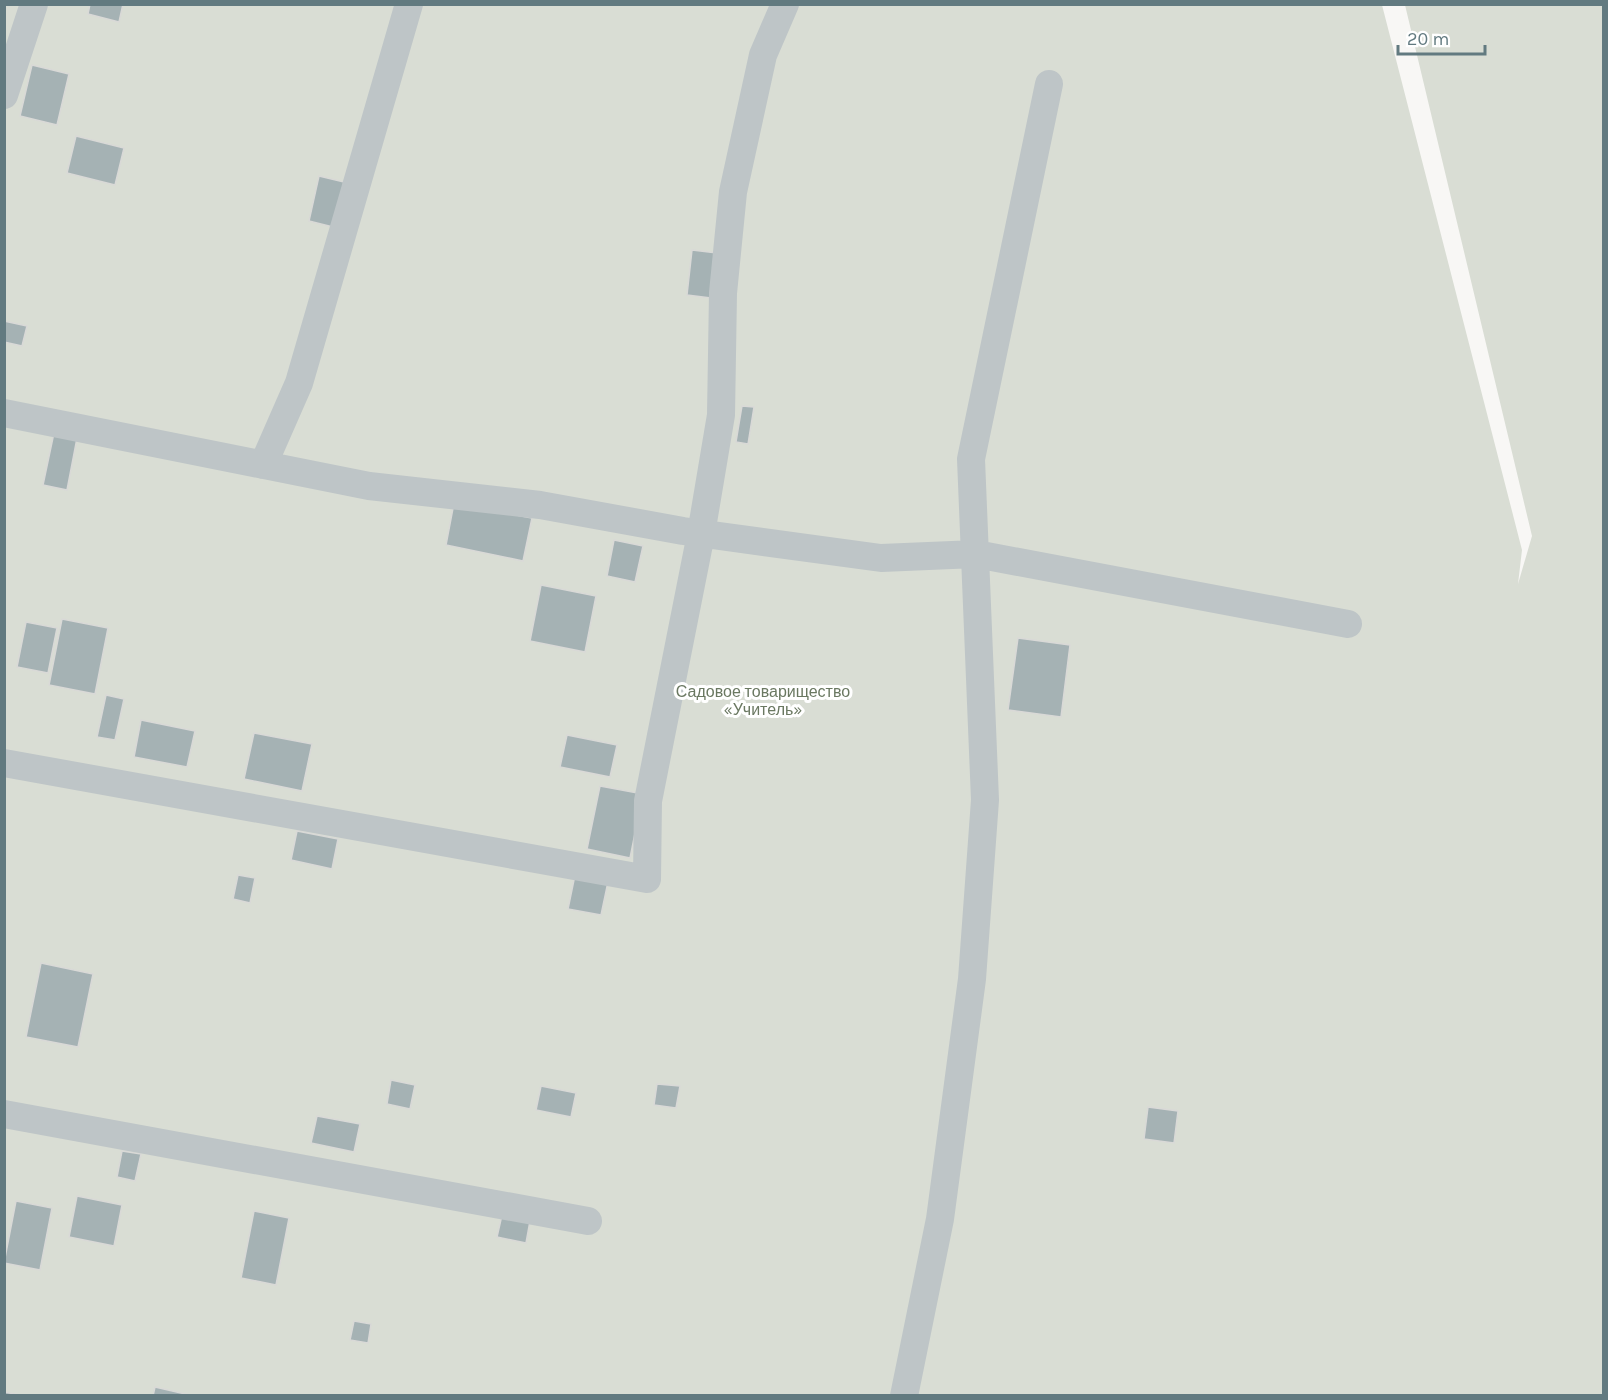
<svg xmlns="http://www.w3.org/2000/svg" width="1608" height="1400" font-family="Karla,sans-serif">
<rect width="100%" height="100%" fill="#f8f7f5"/>
<path fill="#d9ddd4" d="M5 5H1382L1522 550 1518 584 1532 536 1405 5H1603V1395L5 1396Z"/>
<path fill="#a5b2b4" stroke="#d9d9d7" stroke-width="1.5" d="M90 4H123L119 22 88 14Z
M32 65 69 74 57 125 20 116Z
M76 136 124 148 115 185 67 173Z
M319 176 344 182 333 227 309 221Z
M692 250 717 253 711 298 687 295Z
M4 321 27 326 22 346 4 342Z
M742 406 754 407 748 444 736 442Z
M55 428 78 433 67 490 43 485Z
M454 503 532 518 523 561 446 545Z
M614 540 643 546 635 582 607 576Z
M541 585 596 596 585 652 530 641Z
M62 619 108 628 95 694 49 685Z
M26 622 57 628 48 673 17 667Z
M1018 638 1070 645 1061 717 1008 710Z
M106 695 124 699 115 740 97 737Z
M141 720 195 731 187 767 134 757Z
M254 733 312 744 302 791 244 779Z
M567 735 617 745 610 777 560 767Z
M600 786 643 794 630 858 587 849Z
M297 831 338 839 332 869 291 860Z
M238 875 255 878 250 903 233 899Z
M575 875 608 882 601 915 568 909Z
M41 963 93 974 78 1047 26 1037Z
M391 1080 415 1085 410 1109 387 1104Z
M657 1084 680 1086 676 1108 654 1105Z
M541 1086 576 1093 571 1117 536 1110Z
M1148 1107 1178 1111 1174 1143 1144 1139Z
M317 1116 360 1124 354 1152 311 1143Z
M122 1151 141 1154 135 1181 117 1177Z
M77 1196 122 1205 114 1246 69 1237Z
M16 1201 52 1208 40 1270 4 1263Z
M254 1211 289 1218 276 1285 241 1278Z
M502 1215 530 1221 526 1243 497 1237Z
M354 1321 371 1324 368 1343 350 1340Z
M155 1387 194 1396H153Z
M4 1392 25 1396H4Z"/>
<g fill="none" stroke-linecap="round" stroke-linejoin="round">
<path stroke="#bec5c7" stroke-width="28" d="M4 95 34 4
M4 413 369 486 540 505 683 531 881 558 976 554 1348 624
M263 465 299 383 409 4
M4 763 647 879 648 801 701 534 721 415 723 293 733 192 763 55 785 4
M4 1114 588 1221
M904 1396 940 1219 972 979 985 800 971 459 1049 84"/>
</g>
<g text-anchor="middle" stroke-width="6" stroke-linejoin="round" paint-order="stroke">
<g font-size="16" fill="#6a7861" stroke="#fff">
<text x="763" y="697">Садовое товарищество<tspan x="763" dy="18">«Учитель»</tspan></text>
</g>
</g>
<rect width="1608" height="1400" fill="none" stroke="#627a80" stroke-width="12"/>
<path d="M1398 45v9h87v-9" fill="none" stroke="#627a80" stroke-width="3"/>
<text x="1407" y="45" font-size="18" fill="#627a80" stroke="#ffffff" stroke-width="4.5" paint-order="stroke">20 m</text>
</svg>
